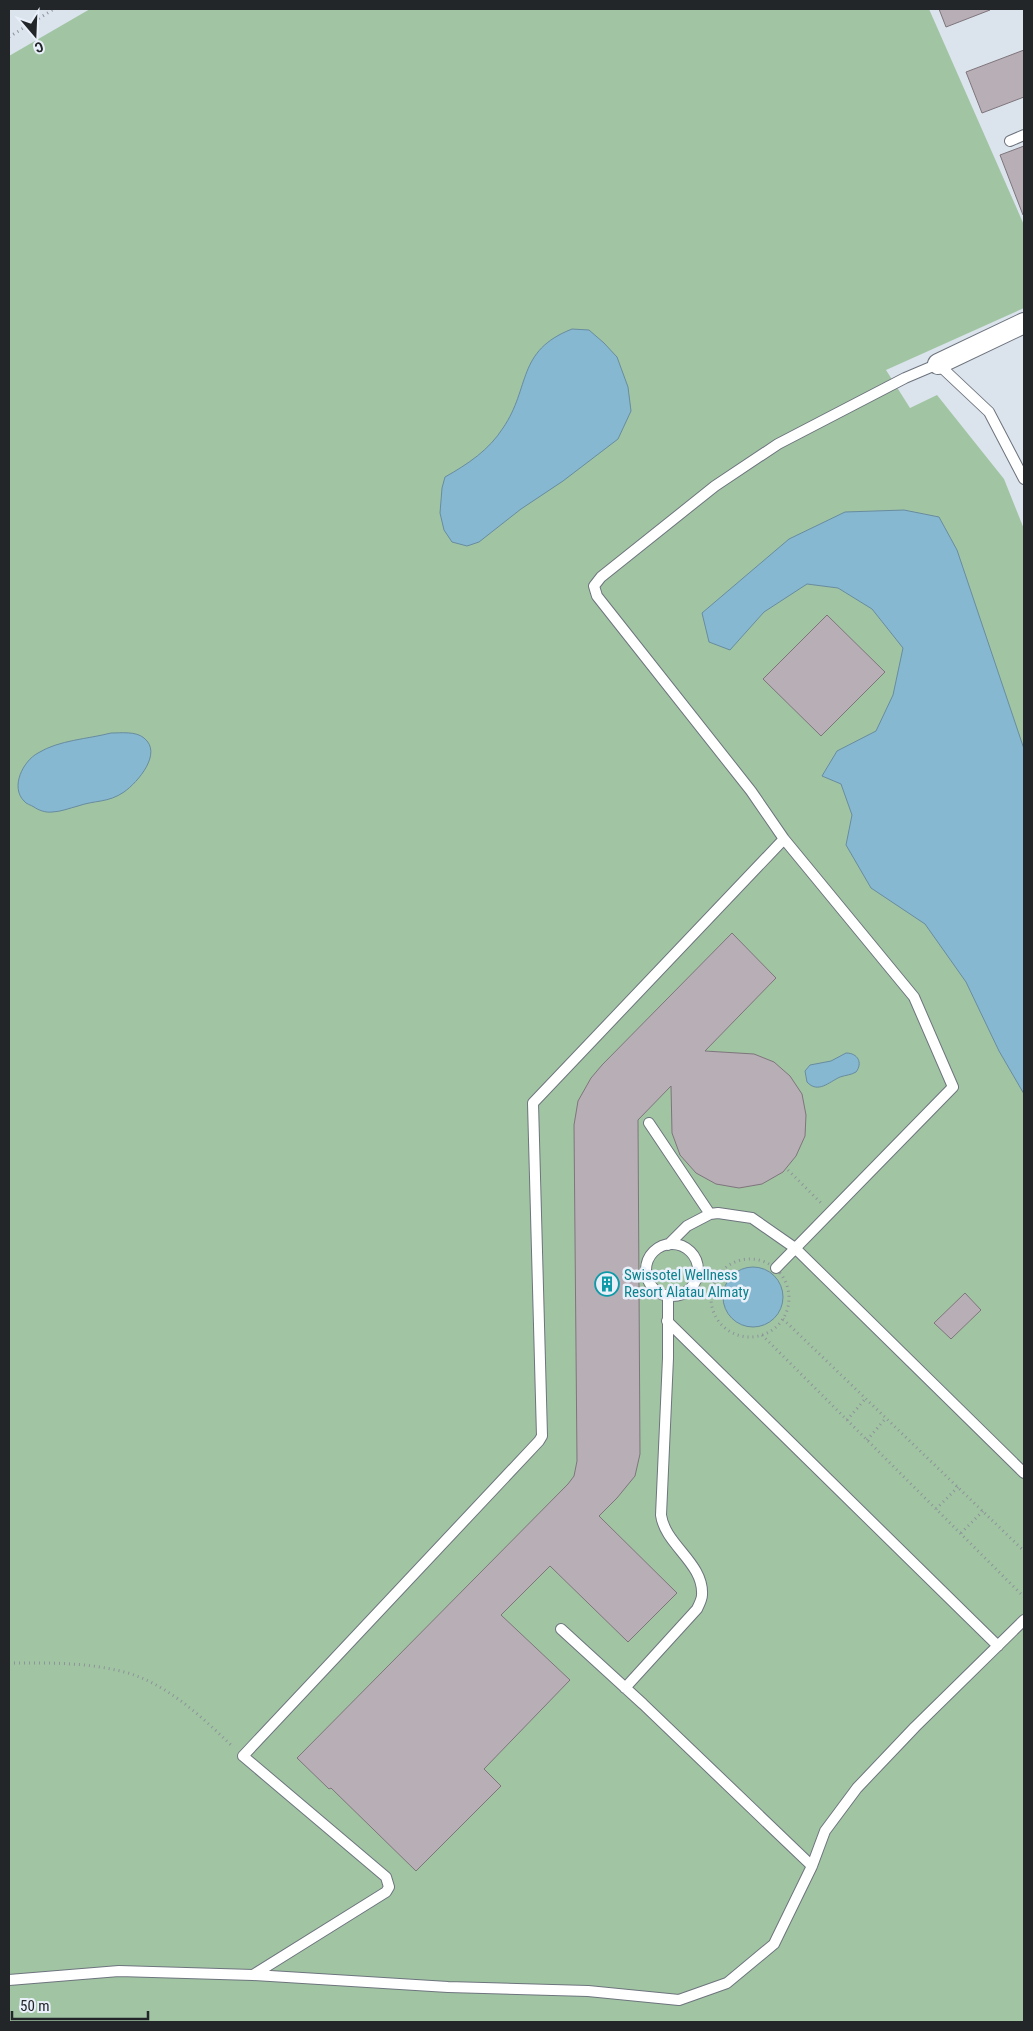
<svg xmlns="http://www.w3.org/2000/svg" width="1033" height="2031" font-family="'Roboto Condensed',sans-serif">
<rect width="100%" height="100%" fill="#dbe3ed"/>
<path fill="#a1c5a3" d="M90 9H929L1024 225V308L886 370 910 408 937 395 1004 479 1024 529V2022H9V56Z"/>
<path fill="#86b8d2" stroke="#688c9f" d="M572 329 589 330 604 343 617 357 628 387 631 411 618 439 563 481 521 509 479 542 467 546 452 542 444 530 440 513 442 488 445 477C468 464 489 450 503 428 531 387 516 351 572 329Z
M904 510 939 517 957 550 1024 749V1094L999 1051 966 982 925 924 871 888 846 845 852 815 841 784 822 776 837 751 876 731 893 695 903 648 872 609 838 588 807 584 764 612 730 650 709 642 702 613 789 539 845 512Z
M111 733C121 733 136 731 144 738 163 753 138 782 124 792 108 803 95 800 78 806 70 808 60 812 52 812 46 813 38 810 34 807 31 805 26 804 24 801 10 787 23 761 38 753 59 740 88 739 111 733Z
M846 1053C858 1053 863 1063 856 1072 851 1075 846 1075 840 1077 829 1082 818 1094 807 1082L805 1071 810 1065 831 1061Z
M723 1297a30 30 0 1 1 60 0a30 30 0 1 1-60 0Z"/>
<path fill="#b8aeb6" stroke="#7e757c" d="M939 9H989L990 10 946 27Z
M1024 50V97L982 113 966 72Z
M1024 146V214L1023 215 1000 155Z
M827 615 885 672 821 736 763 679Z
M732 933 776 978 705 1051 754 1054 774 1062 790 1076 802 1094 806 1115 805 1136 796 1156 783 1172 762 1184 739 1188 716 1184 696 1173 680 1155 672 1133 671 1086 638 1120 640 1454 635 1476 617 1498 599 1516 677 1593 628 1642 550 1566 501 1615 570 1680 484 1769 501 1786 416 1871 331 1788 329 1789 297 1758 568 1484 574 1476 577 1461 574 1125 578 1101 591 1078 602 1065Z
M965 1293 981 1310 951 1339 934 1323Z"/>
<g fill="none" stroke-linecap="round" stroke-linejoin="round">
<g stroke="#6d747d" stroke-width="12">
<path id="lane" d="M1010 141 1024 135
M784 839 533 1103 542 1436 539 1441 243 1756 386 1877 389 1887 386 1892 253 1975 448 1987 588 1991 679 2000 727 1983 774 1944 812 1866 825 1831 857 1788 915 1727 1024 1620
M649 1123 710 1214
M646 1270a26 26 0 1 1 52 0a26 26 0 1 1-52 0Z
M668 1245 687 1226 710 1214 718 1213 752 1218 795 1248 1024 1473
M776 1268 953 1087 914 997 784 839 751 791 597 596 594 586 601 577 715 486 778 444 905 378 938 364 989 412 1024 479
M667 1321 998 1646
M561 1629 643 1704 812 1866
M625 1688 697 1609C699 1605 702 1599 702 1595 704 1563 665 1545 661 1515L668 1358V1296
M9 1980 119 1971 253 1975"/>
</g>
<g stroke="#6d747d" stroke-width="22">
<path id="street" d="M938 364 1024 323"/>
</g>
<path stroke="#8d939a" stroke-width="3" stroke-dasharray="1 4" stroke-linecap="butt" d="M9 37 54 9
M788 1170 821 1203
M711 1298a39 39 0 1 1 78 0a39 39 0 1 1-78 0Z
M783 1319 1024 1551
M762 1335 1024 1597
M847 1420 866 1398
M867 1440 886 1418
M936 1509 958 1487
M961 1533 983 1511
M9 1663C45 1663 80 1662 116 1670 162 1679 200 1715 233 1747"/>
<use href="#lane" stroke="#fff" stroke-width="10"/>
<use href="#street" stroke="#fff" stroke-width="20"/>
</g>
<defs>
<g id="building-ring" transform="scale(1.25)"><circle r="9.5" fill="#e9f0fa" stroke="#0f9aa8" stroke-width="1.5"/><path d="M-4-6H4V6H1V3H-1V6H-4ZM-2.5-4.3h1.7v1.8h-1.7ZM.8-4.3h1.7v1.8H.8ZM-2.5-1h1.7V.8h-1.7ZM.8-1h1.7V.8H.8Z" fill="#0f9aa8"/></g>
</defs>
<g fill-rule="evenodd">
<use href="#building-ring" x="607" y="1284"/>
</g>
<g text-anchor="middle" stroke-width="5" stroke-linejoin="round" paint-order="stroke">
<g font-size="15" fill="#0d838f" stroke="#e9f0fa" text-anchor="start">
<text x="624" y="1280">Swissotel Wellness<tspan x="624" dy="17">Resort Alatau Almaty</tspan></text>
</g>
</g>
<rect width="1033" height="2031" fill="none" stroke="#232629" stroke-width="20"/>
<g transform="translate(35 35) rotate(161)" stroke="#e9f0fa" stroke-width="4" paint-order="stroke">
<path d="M0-4L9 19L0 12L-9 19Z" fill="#232629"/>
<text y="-8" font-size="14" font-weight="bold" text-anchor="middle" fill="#232629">С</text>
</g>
<path d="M12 2011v8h136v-8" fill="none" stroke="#232629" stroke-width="2.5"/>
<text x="20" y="2011" font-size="15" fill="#232629" stroke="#e9f0fa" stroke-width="4" paint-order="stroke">50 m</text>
</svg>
